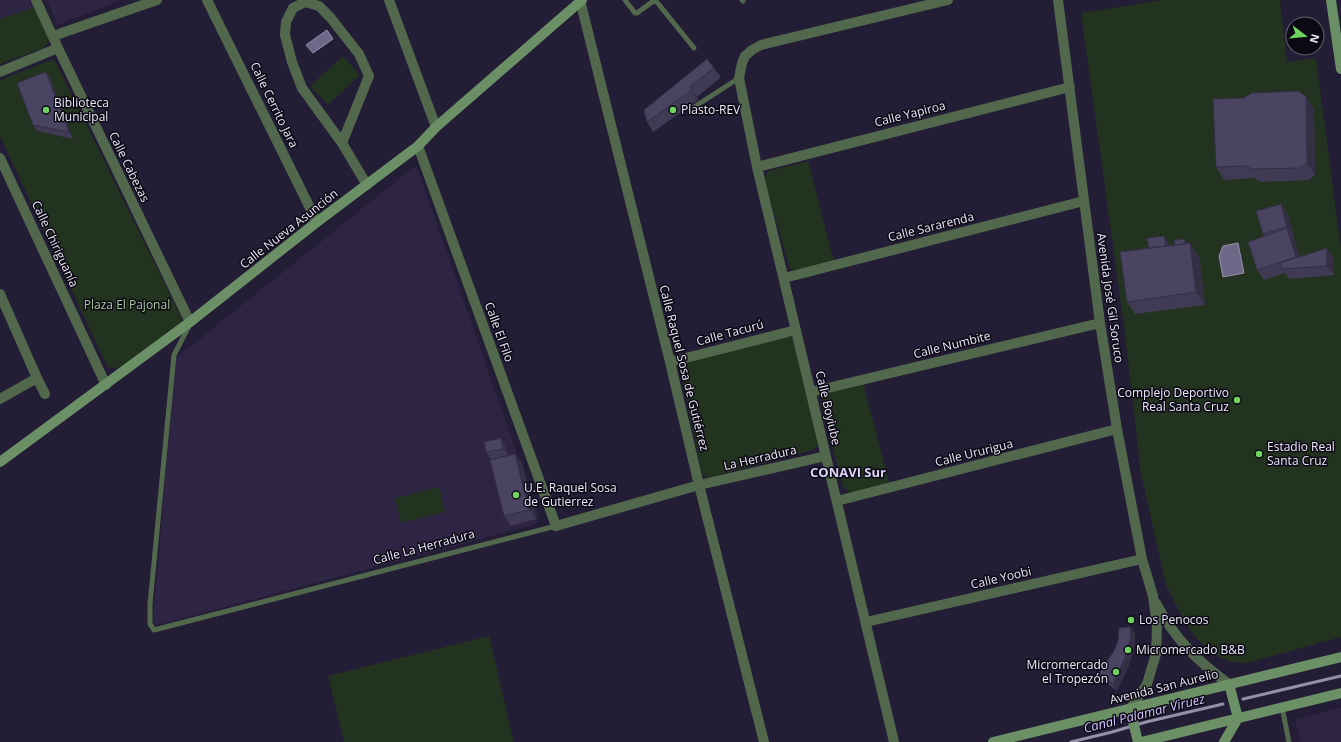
<svg xmlns="http://www.w3.org/2000/svg" width="1341" height="742" font-family="'Open Sans',sans-serif">
<rect width="100%" height="100%" fill="#241d36"/>
<path fill="#2e2544" d="M0 0H31L35 7 0 19Z
M47 0H121L57 25Z
M414 167 418 170 538 514V521L533 525 157 625 155 623 153 619 176 358Z
M1341 707V742H1300L1295 720Z"/>
<path fill="#22331f" d="M1162 0H1280L1287 62 1316 58 1341 249V637L1247 663 1230 662 1214 654 1197 639 1184 621 1166 585 1141 474 1124 326 1081 13Z
M35 7 49 40 44 48 0 64V19Z
M343 56 360 75 328 105 310 86Z
M54 59 182 319 181 323 120 367 112 368 107 366 0 136V80Z
M808 161 834 262 797 271 791 269 789 266 765 181 766 175 768 171Z
M786 336 792 338 795 344 818 445 813 450 711 477H707L702 474 680 367 682 362Z
M863 383 890 485 850 493 843 487 821 404 822 398 826 393Z
M439 487 445 512 401 523 395 498Z
M489 636 514 742H344L328 676Z"/>
<path fill="#706888" stroke="#968faa" d="M327 30 333 39 313 53 306 45Z
M1238 243 1244 273 1223 277 1219 256 1223 246Z"/>
<g fill="none" stroke-linecap="round" stroke-linejoin="round">
<path stroke="#968faa" stroke-width="3" d="M1243 699 1341 676
M1071 742 1112 732 1146 722 1223 704"/>
<path stroke="#51684d" stroke-width="5" d="M625 0 635 13H637L652 2 656 1 694 48
M742 0 743 1
M691 109 739 78
M189 326 174 355 150 604V624L154 630 556 526
M1282 707 1289 742"/>
<path stroke="#51684d" stroke-width="10" d="M36 0 58 48 190 322
M207 0 317 222
M389 0 436 127
M580 0 670 362 699 485 764 742
M1058 0 1100 323 1117 429 1142 559 1153 596 1157 626 1156 654 1147 684 1130 709
M53 36 157 0
M0 72 58 48
M342 143 369 76 359 54 330 17 319 6 305 2 293 8 286 22 285 35 292 62 302 88 342 143 367 185
M418 146 556 526 699 485 826 456
M0 158 106 385
M757 167 1070 87
M784 278 1084 201
M0 294 37 378 45 394
M670 362 796 330
M811 392 1100 323
M0 399 37 378
M837 501 1117 429
M1156 603C1174 638 1197 661 1229 684
M866 622 1142 559
M894 742 757 167 739 78 742 63 745 56 752 50 761 45 948 0"/>
<path stroke="#6b9065" stroke-width="10" d="M1331 0 1341 69
M0 462 190 322 317 222 418 146 436 127 582 0
M1130 709 1138 742
M993 742 1341 657
M1141 742 1341 693
M1224 742 1238 718 1229 684"/>
</g>
<path fill="#403a54" d="M714 68 721 77 697 97 698 100 653 132 647 122Z
M50 78 73 139 37 131 33 125Z
M1314 109 1315 175 1309 180 1261 182 1254 178 1224 180 1216 167Z
M1281 204 1287 213 1294 236 1293 237 1300 257 1327 248 1333 257 1334 275 1289 279 1285 273 1264 280 1257 270 1264 236 1263 234Z
M1164 236 1168 242 1169 246 1175 245 1187 242V243H1190L1199 256 1205 305 1135 314 1127 302 1149 248Z
M501 438 505 445 508 455 491 459 486 452Z
M515 454 522 463 536 519 511 526 504 516Z
M1130 627 1135 633V644L1129 665 1117 691 1102 680 1098 674Z"/>
<path fill="#342f45" d="M46 72 50 78 73 139 69 132Z
M690 87 697 97 698 100 692 90Z
M1306 96 1314 109 1315 175 1307 163Z
M1281 204 1287 213 1294 236 1287 227Z
M1287 228 1294 238 1303 266 1296 257Z
M1164 236 1168 242 1170 255 1166 248Z
M1190 243 1199 256 1205 305 1196 292Z
M1327 248 1333 257 1334 275 1327 266Z
M501 438 505 445 508 455 503 449Z
M515 454 522 463 536 519 529 510Z
M1130 627 1135 633V644L1129 665 1117 691 1113 684Z"/>
<path fill="#4b4362" stroke="#342f45" d="M707 59 714 68 690 87 692 90 647 122 644 110Z
M46 72 69 132 33 125 17 83Z
M1298 91 1306 96 1307 163 1300 168 1252 169 1246 166 1216 167 1213 99 1243 98 1252 93Z
M1281 204 1287 227 1263 234 1256 211Z
M1287 228 1296 257 1257 270 1248 242Z
M1164 236 1166 246 1149 248 1147 238Z
M1185 239V244L1175 245 1174 240Z
M1190 243 1196 292 1127 302 1120 252Z
M1327 248V266L1282 269 1280 263Z
M501 438 503 449 486 452 484 442Z
M515 454 529 510 504 516 490 460Z
M1130 627 1131 638 1128 646 1125 658 1113 684 1098 674 1114 651 1118 641 1119 628Z"/>
<g fill="#70d35f" stroke="#0c0914" stroke-width="1.5">
<circle cx="46" cy="110" r="4"/>
<circle cx="673" cy="110" r="4"/>
<circle cx="1237" cy="400" r="4"/>
<circle cx="1259" cy="454" r="4"/>
<circle cx="516" cy="495" r="4"/>
<circle cx="1131" cy="620" r="4"/>
<circle cx="1128" cy="650" r="4"/>
<circle cx="1116" cy="672" r="4"/>
</g>
<g text-anchor="middle" stroke-width="3" stroke-linejoin="round" paint-order="stroke">
<g font-size="12" fill="#ede9fa" stroke="#0c0914" text-anchor="start">
<text x="54" y="107">Biblioteca<tspan x="54" dy="14">Municipal</tspan></text>
<text x="681" y="114">Plasto-REV</text>
<text x="1229" y="397" text-anchor="end">Complejo Deportivo<tspan x="1229" dy="14">Real Santa Cruz</tspan></text>
<text x="1267" y="451">Estadio Real<tspan x="1267" dy="14">Santa Cruz</tspan></text>
<text x="524" y="492">U.E. Raquel Sosa<tspan x="524" dy="14">de Gutierrez</tspan></text>
<text x="1139" y="624">Los Penocos</text>
<text x="1136" y="654">Micromercado B&amp;B</text>
<text x="1108" y="669" text-anchor="end">Micromercado<tspan x="1108" dy="14">el Tropezón</tspan></text>
</g>
<g font-size="12" fill="#ede9fa" stroke="#0c0914">
<text transform="translate(274 105) rotate(64)" y="4">Calle Cerrito Jara</text>
<text transform="translate(910 114) rotate(-14)" y="4">Calle Yapiroa</text>
<text transform="translate(129 167) rotate(64)" y="4">Calle Cabezas</text>
<text transform="translate(931 227) rotate(-14)" y="4">Calle Sararenda</text>
<text transform="translate(289 229) rotate(-38)" y="4">Calle Nueva Asunción</text>
<text transform="translate(55 244) rotate(65)" y="4">Calle Chiriguanía</text>
<text transform="translate(1110 298) rotate(82)" y="4">Avenida José Gil Soruco</text>
<text transform="translate(499 332) rotate(70)" y="4">Calle El Filo</text>
<text transform="translate(730 333) rotate(-15)" y="4">Calle Tacurú</text>
<text transform="translate(952 345) rotate(-14)" y="4">Calle Numbite</text>
<text transform="translate(684 368) rotate(76)" y="4">Calle Raquel Sosa de Gutiérrez</text>
<text transform="translate(828 408) rotate(77)" y="4">Calle Boyiube</text>
<text transform="translate(974 453) rotate(-14)" y="4">Calle Ururigua</text>
<text transform="translate(760 458) rotate(-13)" y="4">La Herradura</text>
<text transform="translate(424 547) rotate(-15)" y="4">Calle La Herradura</text>
<text transform="translate(1001 578) rotate(-13)" y="4">Calle Yoobi</text>
<text transform="translate(1164 687) rotate(-14)" y="4">Avenida San Aurelio</text>
</g>
<g font-size="12" fill="#a3cc9b" stroke="#0c0914">
<text x="127" y="309">Plaza El Pajonal</text>
</g>
<g font-size="13" font-weight="bold" fill="#dcd5f7" stroke="#0c0914">
<text x="848" y="477">CONAVI Sur</text>
</g>
<g font-size="13" font-style="italic" fill="#d0c2fc" stroke="#0c0914">
<text transform="translate(1144 713) rotate(-14)" y="5">Canal Palamar Viruez</text>
</g>
</g>
<g transform="translate(1305 36) rotate(106)"><circle r="19" fill="#0c0914" stroke="#666370"/>
<path d="M0-3L7 15L0 10L-7 15Z" fill="#70d35f"/>
<text y="-6" font-size="11" font-weight="bold" text-anchor="middle" fill="#ede9fa">N</text>
</g>
</svg>
